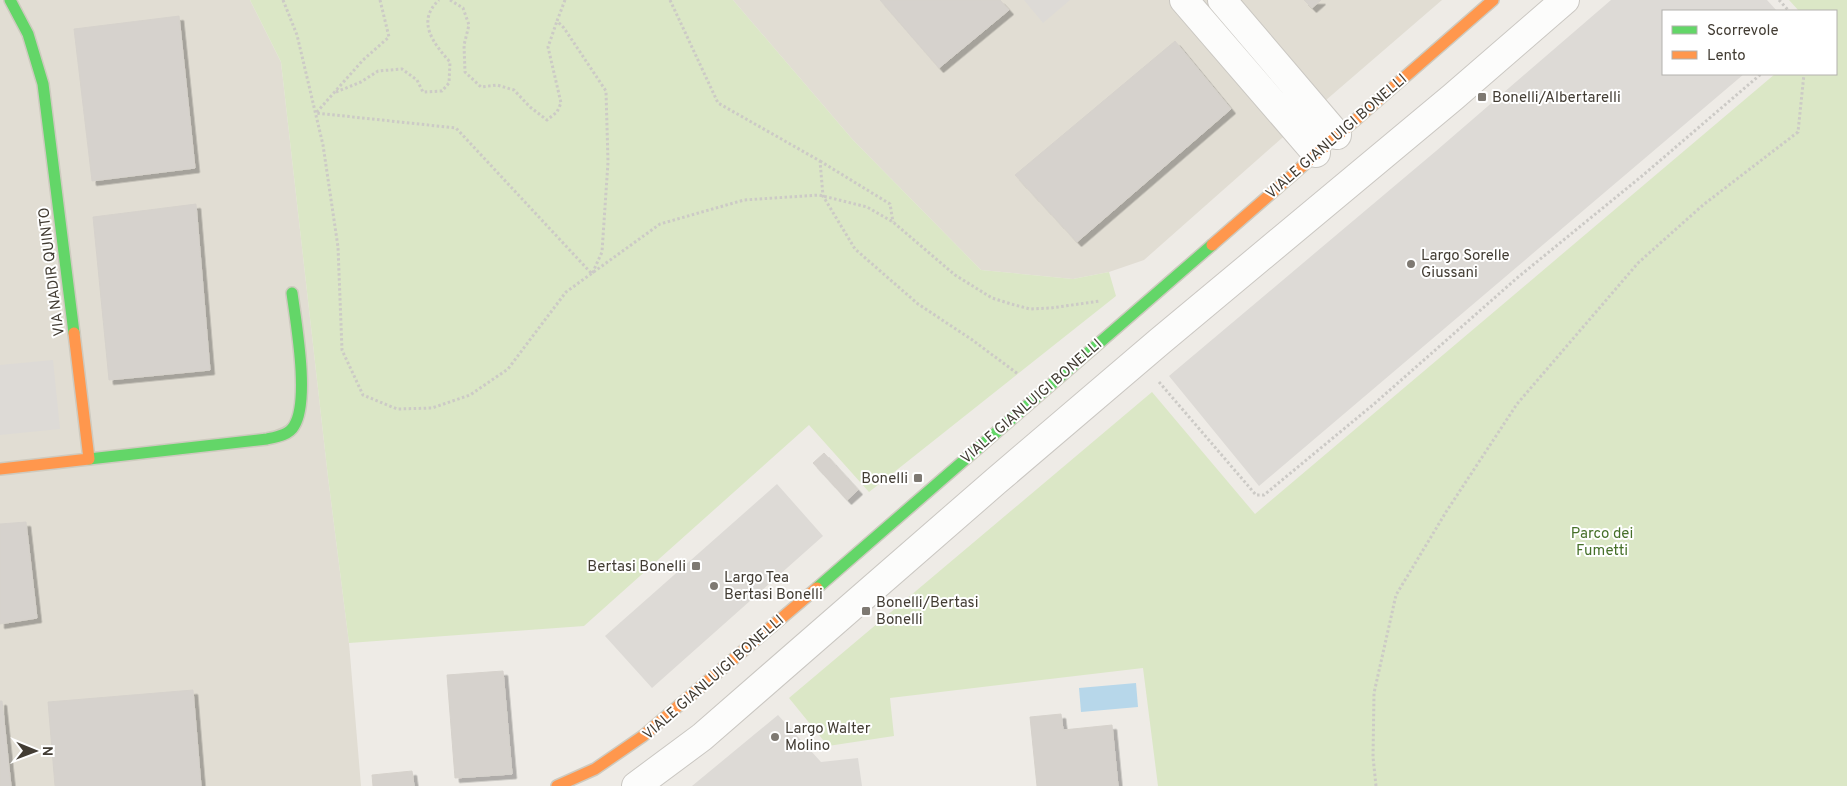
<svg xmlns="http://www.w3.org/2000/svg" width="1847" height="786" font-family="Overpass,sans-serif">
<defs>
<filter id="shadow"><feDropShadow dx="4.5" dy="4.5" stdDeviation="0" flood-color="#0004"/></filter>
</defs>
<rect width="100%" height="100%" fill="#eeebe6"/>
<path fill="#e1ddd3" d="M0 0H250L281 62 328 477 349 643 361 786H0Z
M733 0H1442L1282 138 1144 260 1109 272 1073 279 981 270 853 140Z"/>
<path fill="#dbe7c6" d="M250 0H733L853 140 981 270 1073 279 1109 272 1116 296 869 492 809 425 584 626 349 643 328 477 281 62Z
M1789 0H1847V786H1158L1143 668 890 698 894 736 828 746 789 698 1152 392 1255 514 1775 74H1836V11H1799Z"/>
<path fill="#dddad6" d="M1024 0H1070L1043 23Z
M1611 0H1767L1777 11H1663V74H1744L1259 486 1169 376 1436 151Z
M53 360 60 429 0 435V365Z
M777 484 823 536 652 688 605 636Z
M778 715 821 762 858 758 862 786H692Z"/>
<path fill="#b7d7ea" d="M1136 683 1138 707 1081 712 1079 688Z"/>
<path fill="#d6d2cd" stroke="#d6d2cc" filter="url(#shadow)" d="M880 0H1000L1009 10 939 68Z
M1304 0H1321L1312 8Z
M179 16 195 168 92 181 74 29Z
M1175 41 1231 109 1077 242 1015 175Z
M196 204 210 370 109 380 93 217Z
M824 453 858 490 847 500 813 463Z
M26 522 37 618 0 624V524Z
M503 671 512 774 455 778 447 675Z
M193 690 201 786H55L48 702Z
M0 701H2L11 786H0Z
M1061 714 1063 730 1112 725 1118 786H1037L1030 717Z
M412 771 414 786H373L372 775Z"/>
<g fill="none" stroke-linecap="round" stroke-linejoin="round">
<g stroke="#cac7c2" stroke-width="30">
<path id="street" d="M1184 0 1316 153
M1222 0 1337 135
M636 786 702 737 996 481 1159 342 1453 97 1565 0"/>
</g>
<g stroke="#cecabf" stroke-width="14">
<path id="fast" d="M10 0 28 34 43 84 74 333
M89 459 267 439C276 437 289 435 294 426 310 401 296 323 292 293
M817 588 1212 245"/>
</g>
<g stroke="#cecabf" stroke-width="14">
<path id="slow" d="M1212 245 1493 0
M0 469 89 459 74 333
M557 786 595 769 643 736 817 588"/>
</g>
<path stroke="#cccac6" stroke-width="3" stroke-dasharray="2.5 2.5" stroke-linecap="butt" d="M283 0 297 35 323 145 338 247 342 350 363 395 397 409 432 408 470 395 508 369 566 292 660 224 744 200 819 195 867 207 893 222 955 275 992 298 1011 304 1030 309 1051 308 1100 301
M380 0 389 37 363 60 316 113 456 128 592 274 602 252 608 162 606 91 564 28 557 21 565 0
M450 0 463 8 469 25 464 45 465 72 481 87 497 85 514 90 530 107 547 120 557 112 561 103 548 47 557 21
M670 0 718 103 820 161 823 196 855 249 918 304 971 339 1018 374
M1779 0 1789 11
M336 92 361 82 378 71 402 69 417 80 423 92 442 91 449 83 450 62C433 43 416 21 439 0
M820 161 890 204 893 222
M1159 382 1256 495H1264L1374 404 1517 278 1642 176 1761 74
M1376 786 1373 757 1374 693 1396 595 1446 512 1517 404 1638 263 1703 205 1798 132 1804 74"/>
<use href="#street" stroke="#fcfcfb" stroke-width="28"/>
<use href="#fast" stroke="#63d668" stroke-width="11"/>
<use href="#slow" stroke="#ff974d" stroke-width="11"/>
</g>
<g fill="#7e7972" stroke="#fff" stroke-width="2">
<rect x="1477" y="92" width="10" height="10" rx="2.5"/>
<circle cx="1411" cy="264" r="5"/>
<rect x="913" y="473" width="10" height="10" rx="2.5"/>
<rect x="691" y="561" width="10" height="10" rx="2.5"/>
<circle cx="714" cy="586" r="5"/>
<rect x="861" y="606" width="10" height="10" rx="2.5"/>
<circle cx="775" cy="737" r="5"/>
</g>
<g text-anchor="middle" stroke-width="4" stroke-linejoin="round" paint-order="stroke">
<g font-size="15" fill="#423c33" stroke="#fff" text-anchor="start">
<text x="1492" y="102">Bonelli/Albertarelli</text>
<text x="1421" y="260">Largo Sorelle<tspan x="1421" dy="17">Giussani</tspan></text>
<text x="908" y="483" text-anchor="end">Bonelli</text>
<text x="686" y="571" text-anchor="end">Bertasi Bonelli</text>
<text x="724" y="582">Largo Tea<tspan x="724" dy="17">Bertasi Bonelli</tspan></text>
<text x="876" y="607">Bonelli/Bertasi<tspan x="876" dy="17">Bonelli</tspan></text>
<text x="785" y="733">Largo Walter<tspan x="785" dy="17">Molino</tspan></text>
</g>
<g font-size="15" fill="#423c33" stroke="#fff">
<text transform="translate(1336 136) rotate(-41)" y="5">VIALE GIANLUIGI BONELLI</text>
<text transform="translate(51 272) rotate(-97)" y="5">VIA NADIR QUINTO</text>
<text transform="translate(1031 401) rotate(-41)" y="5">VIALE GIANLUIGI BONELLI</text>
<text transform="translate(713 677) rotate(-41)" y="5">VIALE GIANLUIGI BONELLI</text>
</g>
<g font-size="15" fill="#46702a" stroke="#fff">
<text x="1602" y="538">Parco dei<tspan x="1602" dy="17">Fumetti</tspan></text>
</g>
</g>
<rect x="1662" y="10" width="175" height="65" fill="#ffffff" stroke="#b3b1ad"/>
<rect x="1672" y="26" width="25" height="8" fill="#63d668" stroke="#b3b1ad"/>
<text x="1707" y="35" font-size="15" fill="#423c33">Scorrevole</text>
<rect x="1672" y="51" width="25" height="8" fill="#ff974d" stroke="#b3b1ad"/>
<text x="1707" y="60" font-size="15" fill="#423c33">Lento</text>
<g transform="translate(35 751) rotate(91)" stroke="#ffffff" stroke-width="4" paint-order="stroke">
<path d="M0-4L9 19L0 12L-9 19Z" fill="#423c33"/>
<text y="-8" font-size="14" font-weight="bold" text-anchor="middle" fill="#423c33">N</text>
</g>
</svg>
